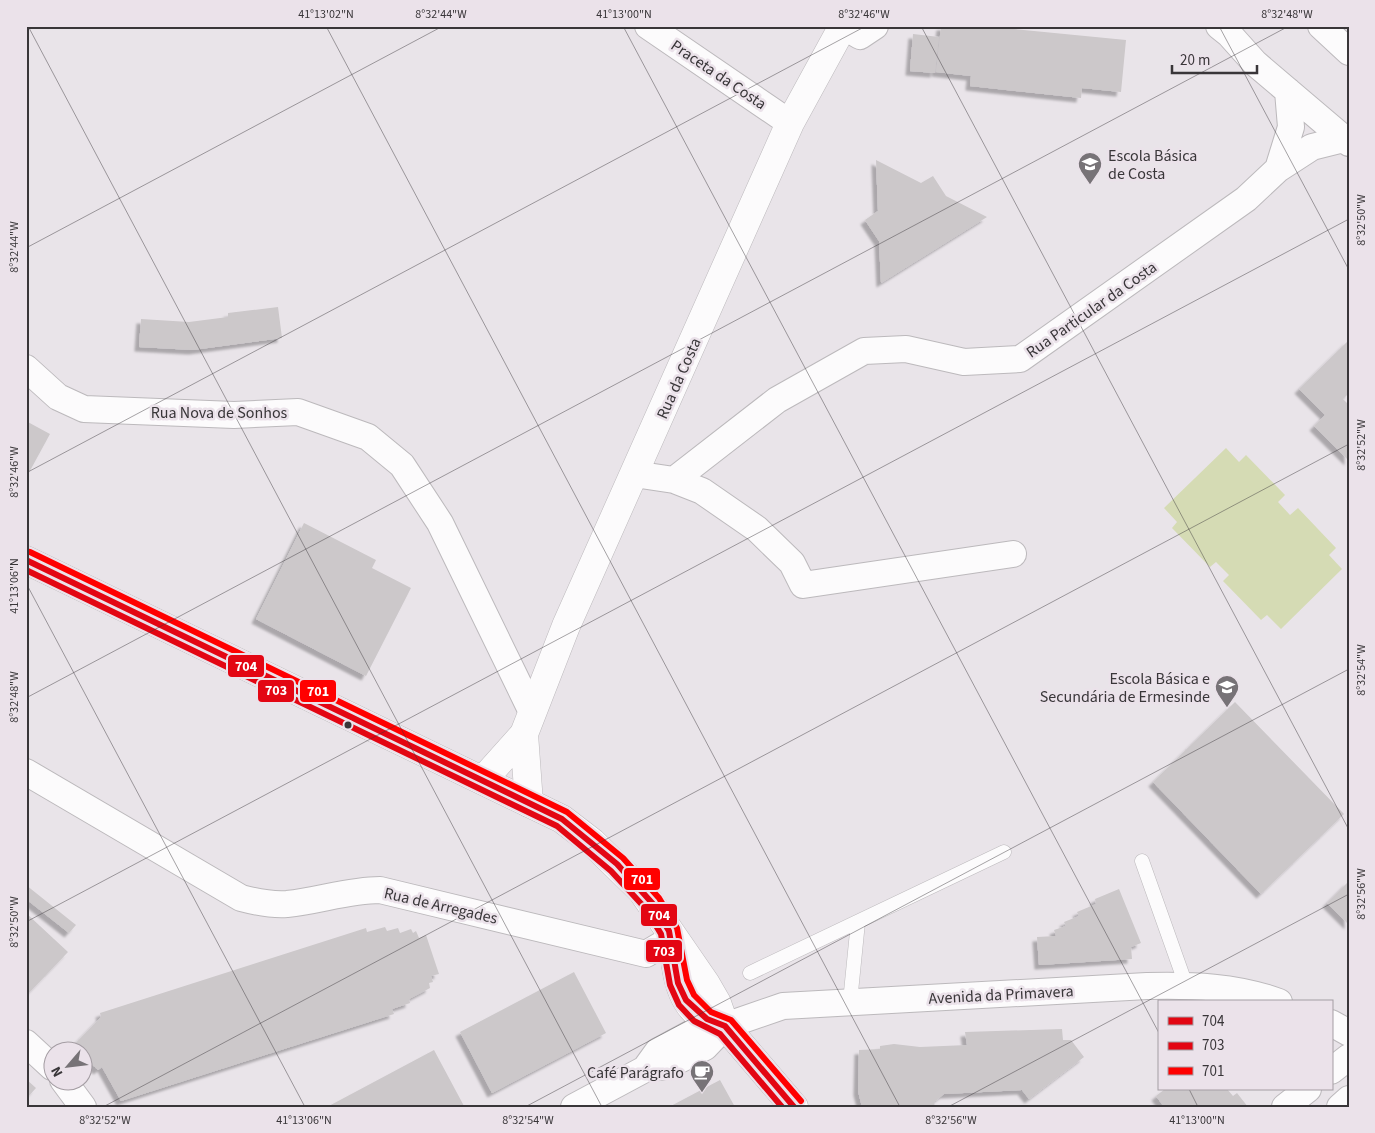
<svg xmlns="http://www.w3.org/2000/svg" width="1375" height="1133" font-family="'Source Sans 3',sans-serif">
<defs>
<filter id="shadow"><feDropShadow dx="-4.5" dy="4.5" stdDeviation="1" flood-color="#0004"/></filter>
</defs>
<rect width="100%" height="100%" fill="#e9e4e9"/>
<path fill="#d5dbb4" d="M1226 448 1239 462 1246 455 1285 495 1278 502 1290 515 1298 508 1336 548 1329 555 1342 569 1281 629 1267 615 1261 620 1223 581 1229 575 1216 562 1210 567 1172 528 1177 522 1164 508Z"/>
<path fill="#ccc8ca" filter="url(#shadow)" d="M941 26H984L1126 40 1121 92 1082 88 1081 98 970 86 971 76 936 72Z
M913 34 939 37 935 73 910 71Z
M876 160 921 183 933 176 946 196 987 217 881 283 879 241 865 220 878 211Z
M278 307 282 338 193 350 139 347 141 319 189 322 228 317V313Z
M1349 340V393L1343 399 1349 405V461L1314 426 1325 415 1299 389Z
M26 421 50 434 26 478Z
M304 523 376 560 372 568 411 588 366 676 256 619Z
M1235 702 1344 814 1261 894 1153 782Z
M1349 881V925L1327 903Z
M26 885 76 925 69 933 26 899Z
M1119 889 1141 943 1131 947 1132 959 1039 965 1037 937 1056 936 1054 930 1066 926 1064 922 1079 916 1077 912 1096 904 1095 899Z
M26 913 68 952 26 996Z
M385 927 387 931 398 928 400 933 411 929 413 933 416 931 419 938 426 935 439 974 431 976 433 982 429 983 430 988 409 999 410 1003 392 1009 394 1014 121 1101 102 1067 98 1070 82 1055V1050H78L73 1046 101 1017 100 1013 366 928 367 932Z
M574 972 606 1033 492 1093 460 1032Z
M1062 1029 1063 1040H1071L1084 1057 1029 1099 1022 1090 944 1094 935 1101 934 1107H862L858 1091 859 1050 880 1049V1046L894 1044 920 1047 967 1045 965 1032Z
M434 1050 464 1106 327 1107Z
M26 1079 36 1088 26 1099Z
M720 1080 735 1107H669Z
M1165 1089H1227L1233 1096 1237 1093 1248 1107H1164L1156 1096Z"/>
<g fill="none" stroke-linecap="round" stroke-linejoin="round">
<g stroke="#bcb9bc" stroke-width="15">
<path id="service" d="M1142 861 1186 985
M750 973 1004 852
M850 1002 858 922"/>
</g>
<g stroke="#bcb9bc" stroke-width="28">
<path id="minor" d="M648 26 790 123
M843 26 860 36 875 26
M1219 26 1229 34 1255 63 1349 143
M1321 26 1349 52
M1278 169 1291 127 1288 91
M26 368 58 397 84 409 234 415 298 412 368 437 402 465 440 523 532 712
M634 474 674 480 777 400 864 351 906 349 964 362 1020 359 1246 199 1278 169 1312 147 1344 139
M674 480 702 491 757 529 792 563 803 585 1013 554
M26 772 241 898C256 902 272 905 287 904 319 901 348 890 380 890L646 954 673 938
M1331 1023 1349 1033
M26 1043 52 1067
M645 1069 658 1051 703 1027 725 1026 783 1006 1147 986C1192 985 1236 986 1279 1002
M1331 1071 1349 1057
M63 1080 83 1107
M574 1107 645 1069 667 1066 705 1047 725 1026
M1285 1107 1308 1089
M1340 1107 1349 1099"/>
</g>
<g stroke="#bcb9bc" stroke-width="29">
<path id="tertiary" d="M483 780 524 734
M529 803 524 734 566 626 790 123 843 26"/>
</g>
<g stroke="#bcb9bc" stroke-width="29">
<path id="secondary" d="M26 560 562 819 592 842 642 891 706 984 717 1003 725 1026 794 1107
M673 938C676 976 679 1017 725 1026"/>
</g>
<use href="#service" stroke="#fcfbfc" stroke-width="14"/>
<use href="#minor" stroke="#fcfbfc" stroke-width="26"/>
<use href="#tertiary" stroke="#fcfbfc" stroke-width="28"/>
<use href="#secondary" stroke="#fcfbfc" stroke-width="28"/>
<g stroke="#ebe2ea" stroke-width="10">
<path id="bus-1" d="M26 560 562 819 617 864 653 904 669 931 678 983 686 1000 707 1019 725 1026 794 1107"/>
</g>
<g stroke="#ebe2ea" stroke-width="10">
<path id="bus-2" d="M26 570 557 826 611 871 646 909 661 934 670 985 679 1005 694 1021 720 1034 782 1107"/>
</g>
<g stroke="#ebe2ea" stroke-width="10">
<path id="bus-3" d="M30 552 567 812 623 858 659 898 677 928 687 980 694 995 711 1012 731 1020 801 1101"/>
</g>
<use href="#bus-1" stroke="#e30613" stroke-width="6"/>
<use href="#bus-2" stroke="#e30613" stroke-width="6"/>
<use href="#bus-3" stroke="#f00" stroke-width="6"/>
</g>
<path fill="none" stroke="#393639" stroke-width="1" stroke-opacity="0.45" d="M28 26 602 1107M326 26 900 1107M623 26 1159 1033M921 26 1349 830M1219 26 1349 270M26 248 443 26M26 473 866 26M26 583 305 1107M26 698 1289 26M26 922 1349 219M1189 1089 1198 1107M103 1107 1349 444M525 1107 1349 669M948 1107 1349 894"/>
<defs>
<g id="school-pin" transform="scale(1.25)"><path d="M0 17L-7.5 6A9.5 9.5 0 1 1 7.5 6Z" fill="#777377" stroke="#ebe2ea"/><path d="M0-5L7-2L0 1L-7-2ZM-4 1L0 2.5L4 1V4Q0 6-4 4Z" fill="#fff"/></g>
<g id="cafe-pin" transform="scale(1.25)"><path d="M0 17L-7.5 6A9.5 9.5 0 1 1 7.5 6Z" fill="#777377" stroke="#ebe2ea"/><path d="M-5.5-4.5H6V0H3Q3 3.5 0 3.5H-2.5Q-5.5 3.5-5.5 0ZM3-3.2v2h1.7v-2ZM-6 4.5H4V6H-6Z" fill="#fff"/></g>
</defs>
<g fill-rule="evenodd">
<use href="#school-pin" x="1090" y="164"/>
<use href="#school-pin" x="1227" y="687"/>
<use href="#cafe-pin" x="702" y="1072"/>
</g>
<circle fill="#393639" stroke="#ebe2ea" stroke-width="2" cx="348" cy="725" r="4.5"/>
<g text-anchor="middle" stroke-width="5" stroke-linejoin="round" paint-order="stroke">
<g font-size="16" fill="#393639" stroke="#ebe2ea">
<text transform="translate(719 74) rotate(34)" y="6">Praceta da Costa</text>
<text transform="translate(1091 309) rotate(-35)" y="6">Rua Particular da Costa</text>
<text transform="translate(678 378) rotate(-66)" y="6">Rua da Costa</text>
<text x="219" y="418">Rua Nova de Sonhos</text>
<text transform="translate(441 905) rotate(13)" y="6">Rua de Arregades</text>
<text transform="translate(1001 994) rotate(-3)" y="6">Avenida da Primavera</text>
</g>
<g font-size="16" fill="#393639" stroke="#ebe2ea" text-anchor="end">
<text x="1108" y="161" text-anchor="start">Escola Básica<tspan x="1108" dy="18">de Costa</tspan></text>
<text x="1210" y="684">Escola Básica e<tspan x="1210" dy="18">Secundária de Ermesinde</tspan></text>
<text x="684" y="1078">Café Parágrafo</text>
</g>
</g>
<g stroke="#ebe2ea" stroke-width="2">
<rect x="227" y="654" width="38" height="24" rx="5" fill="#e30613"/>
<rect x="257" y="679" width="38" height="24" rx="5" fill="#e30613"/>
<rect x="299" y="679" width="38" height="24" rx="5" fill="#f00"/>
<rect x="623" y="867" width="38" height="24" rx="5" fill="#f00"/>
<rect x="640" y="903" width="38" height="24" rx="5" fill="#e30613"/>
<rect x="645" y="939" width="38" height="24" rx="5" fill="#e30613"/>
</g>
<g font-size="14" text-anchor="middle" font-weight="bold" fill="#fff">
<text x="246" y="671">704</text>
<text x="276" y="695">703</text>
<text x="318" y="696">701</text>
<text x="642" y="884">701</text>
<text x="659" y="920">704</text>
<text x="664" y="956">703</text>
</g>
<rect width="1375" height="1133" fill="none" stroke="#ebe2ea" stroke-width="55"/>
<rect x="1158" y="1000" width="175" height="90" fill="#ebe2ea" stroke="#a49da3"/>
<rect x="1168" y="1017" width="25" height="8" fill="#e30613" stroke="#a49da3"/>
<text x="1202" y="1026" font-size="15" fill="#393639">704</text>
<rect x="1168" y="1042" width="25" height="8" fill="#e30613" stroke="#a49da3"/>
<text x="1202" y="1050" font-size="15" fill="#393639">703</text>
<rect x="1168" y="1067" width="25" height="8" fill="#ff0000" stroke="#a49da3"/>
<text x="1202" y="1076" font-size="15" fill="#393639">701</text>
<g transform="translate(68 1066) rotate(242)"><circle r="24" fill="#ebe2ea" stroke="#a49da3"/>
<path d="M0-4L9 19L0 12L-9 19Z" fill="#777377"/>
<text y="-8" font-size="14" font-weight="bold" text-anchor="middle" fill="#393639">N</text>
</g>
<path d="M1172 65v8h85v-8" fill="none" stroke="#393639" stroke-width="2.5"/>
<text x="1180" y="65" font-size="15" fill="#393639" stroke="#ebe2ea" stroke-width="4" paint-order="stroke">20 m</text>
<rect x="28" y="28" width="1320" height="1078" fill="none" stroke="#393639" stroke-width="2"/>
<g font-size="12" text-anchor="middle" fill="#393639">
<text x="326" y="18">41°13'02"N</text>
<text x="441" y="18">8°32'44"W</text>
<text x="624" y="18">41°13'00"N</text>
<text x="864" y="18">8°32'46"W</text>
<text x="1287" y="18">8°32'48"W</text>
<text transform="translate(1361 220) rotate(-90)" y="4">8°32'50"W</text>
<text transform="translate(14 247) rotate(-90)" y="4">8°32'44"W</text>
<text transform="translate(1361 445) rotate(-90)" y="4">8°32'52"W</text>
<text transform="translate(14 472) rotate(-90)" y="4">8°32'46"W</text>
<text transform="translate(14 586) rotate(-90)" y="4">41°13'06"N</text>
<text transform="translate(1361 670) rotate(-90)" y="4">8°32'54"W</text>
<text transform="translate(14 697) rotate(-90)" y="4">8°32'48"W</text>
<text transform="translate(1361 894) rotate(-90)" y="4">8°32'56"W</text>
<text transform="translate(14 922) rotate(-90)" y="4">8°32'50"W</text>
<text x="105" y="1124">8°32'52"W</text>
<text x="304" y="1124">41°13'06"N</text>
<text x="528" y="1124">8°32'54"W</text>
<text x="951" y="1124">8°32'56"W</text>
<text x="1197" y="1124">41°13'00"N</text>
</g>
</svg>
